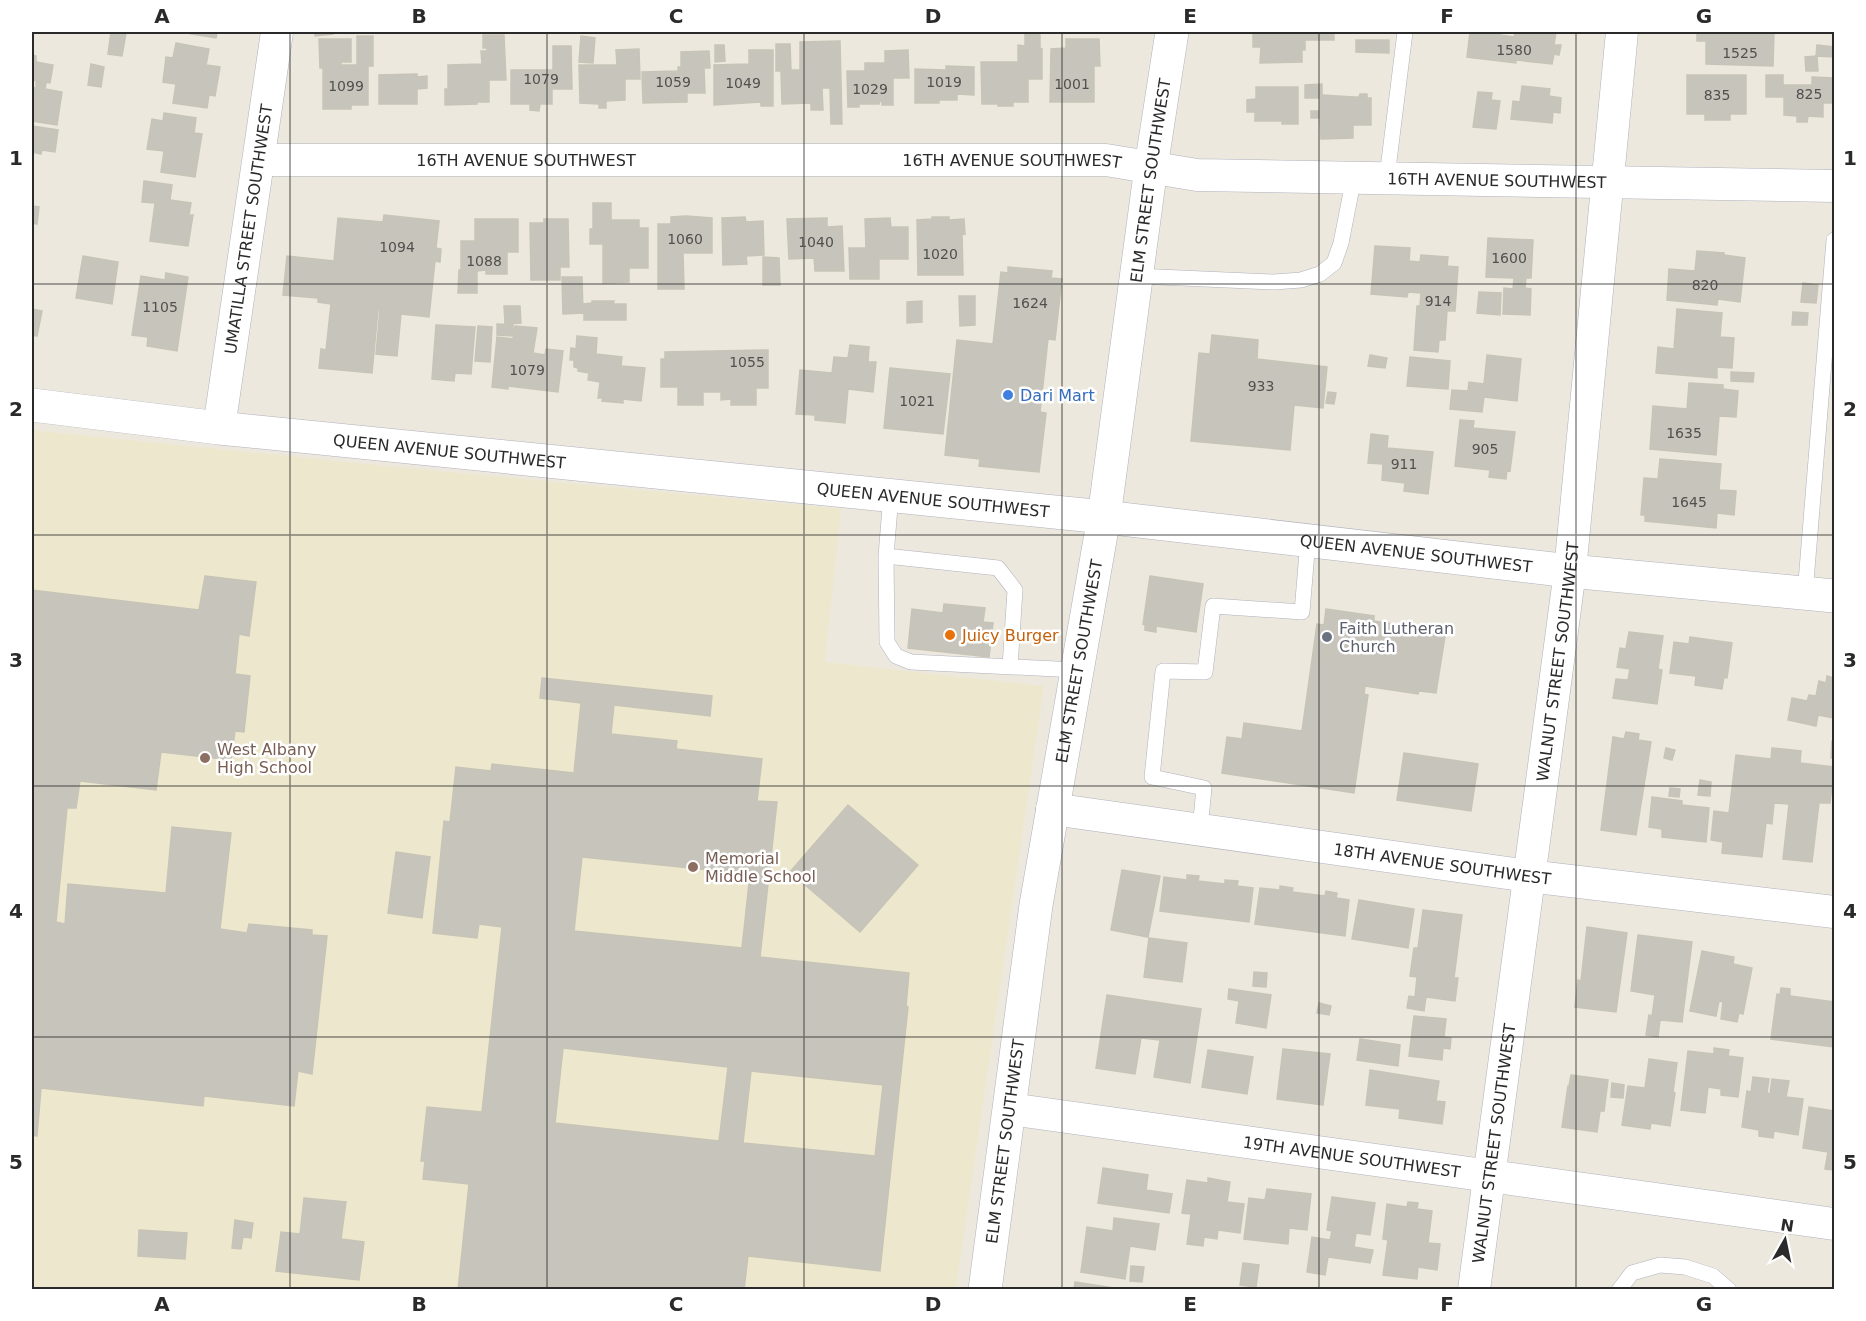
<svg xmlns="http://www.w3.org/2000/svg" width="1866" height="1321" font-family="'DejaVu Sans',sans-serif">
<rect width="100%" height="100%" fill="#ece8dd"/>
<path fill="#ede8cd" d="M32 430 407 468 841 509 825 662 1044 686 956 1289H32Z"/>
<path fill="#c7c4bc" stroke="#c7c4b7" stroke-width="1.5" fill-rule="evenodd" d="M111 32 126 33 122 56 108 54Z
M180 32H217L216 38Z
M315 32H333V34L315 36Z
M1261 32H1334V40H1305V50H1302V62L1260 63 1261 47H1253V33Z
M1470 32H1501L1500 35 1514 37 1515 32H1556L1554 45H1561L1559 55 1554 54 1552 64 1516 60V63L1467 57Z
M1697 32H1774L1773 66 1706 64V41H1697Z
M1025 34 1040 35V48L1042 49V79H1028V102H1013V106H998V104H982L981 62H1018V45L1025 46Z
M483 35H504L506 80H489V102H477V104L445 105V89H448V65L482 64 481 51H487V48H483Z
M357 36H373V66H368V105H351V109H323V68H320L319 39H351V62H341V65H357Z
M581 36 595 38 593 63 579 62Z
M1066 39H1099L1100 66H1094V102H1050L1051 49 1066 48Z
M1356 40H1389V53L1356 52Z
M840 41 842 124H831L830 88H822L823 110H811V103L782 104 781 71H776V44H790L791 70H800V42Z
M176 43 209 49 206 65 220 67 215 96 209 95 207 108 173 103 176 84 163 82 166 57 173 58Z
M715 45H724L725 61 715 62Z
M1817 45 1834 47V57L1816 56Z
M553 46H571L572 89H552V104H540L539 111 530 110V104H511V70H553Z
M639 49 640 79H625V100L606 101V108H599V104L580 103 579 65H617L616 50Z
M749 50H773V106H761V102L714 105V65L749 64Z
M908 50 909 78H893V105H882V101H880L879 104H859V107H848L847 71H865V63H885V51Z
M709 51 710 68H704L705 93H687V102L643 103 642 72 678 71V67H681V52Z
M32 55 36 56V62L53 65 50 83 32 80Z
M1817 56 1818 71H1806L1805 57Z
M91 64 104 67 101 87 88 85Z
M946 66 974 67V95L957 94V100H939V103H915V69L946 70Z
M417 74V77L427 76V88L417 89V104H379V75Z
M1687 75H1746V114H1730V120H1705V114H1687Z
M1766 75H1783V97H1766Z
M1812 77 1834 78V103H1823V117L1808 116 1807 122H1797V116L1784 115V85H1812Z
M36 82 46 83 45 89 62 92 57 125 32 121V87L36 88Z
M1322 84V95L1354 97H1359L1360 94H1367V98H1371V125H1353V138L1321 139 1320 118H1311V111H1320V98H1305V85Z
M1522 86 1550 89 1549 96 1561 98 1560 113 1553 112 1552 123 1511 119 1513 101 1520 102Z
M1256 87H1298V124H1282V121H1255V112H1247V100L1256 99Z
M1478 92 1492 93 1491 100 1500 101 1496 129 1473 127Z
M164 113 196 118 194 133 202 134 195 177 161 172 164 151 147 149 152 119 163 121Z
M32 126 58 130 55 152 42 150 41 154 32 152Z
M144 181 172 185 170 200 191 203 189 215H193L188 246 150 241 155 203 142 202Z
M593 203H611V220H639V228H648V268H629V282L603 283V244H590V229H593Z
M32 206 39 207 37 224 32 223Z
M384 215 439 221 436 248 441 249 440 262 435 261 429 317 401 314 397 356 376 354 380 310H378L372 373 319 368 321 349 326 350 331 304 318 302V298L283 295 287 256 334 261 338 218 383 222Z
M686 216 712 218V253H683L684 289H658V224H671V217Z
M745 217 746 222 763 221 764 255 746 256 747 264 723 265 722 218Z
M932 217H949V220L964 219 965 234 962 233 963 275H918L917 220 932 219Z
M827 218V227L842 226 844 271H815L814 258 789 259 787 219Z
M890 218 891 227H908V259H879V279H850L849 248H866L865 219Z
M475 219H518V252H507V274H486V270L477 271V293H458L459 270H461V241H475Z
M544 219H568L569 267H560V280H531L530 223H544Z
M1488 238 1533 240 1531 278H1526L1525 288 1531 289 1530 315 1503 314 1504 288 1513 289 1514 278 1486 277Z
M1375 246 1410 248 1409 261 1420 262 1421 255 1448 257 1447 266 1458 267 1455 311H1447L1445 340H1439L1438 352 1414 350 1417 306H1420L1421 293 1408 292 1407 297 1371 294Z
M1697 251 1724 253V255L1745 258 1740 302 1718 299 1717 305 1667 300 1669 269 1695 271Z
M83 256 118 262 112 304 76 298Z
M763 257 779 258 780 285H763Z
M1008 267 1052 271 1051 278 1062 279 1055 340 1048 339 1040 412 1046 413 1039 472 979 466 980 459 945 455 957 340 993 344 1001 272 1008 273Z
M166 273 188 277 177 351 147 346 148 337 132 335 141 276 165 280Z
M562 277H582L583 313 563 314Z
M1803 283 1818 285 1816 303 1801 302Z
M1479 292 1501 293 1500 315 1477 313Z
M959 296H975V325L960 326Z
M592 301H614L613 304H626V320H584V304L592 303Z
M922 301V322L907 323V302Z
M504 306H520L521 323 505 324Z
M32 309 42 311 37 336 32 335Z
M1677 309 1722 313 1720 337 1734 338 1732 368 1717 367V378L1656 373 1658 347 1674 349Z
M1793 312 1808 313 1807 325H1792Z
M497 324 513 325V336L497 335Z
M436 325 475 327 471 374 455 373 454 381 432 379Z
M478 326 492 327 490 362 475 361Z
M515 326 537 328 533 353 545 355 546 349 563 351 558 392 508 386V389L492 387 497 337 513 339Z
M1212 335 1258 340 1257 359 1327 367 1323 408 1294 405 1290 450 1191 441 1199 353 1210 354Z
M577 336 597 338 596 354 622 357 621 366 645 368 641 401 623 399V403L602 401 603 398H598L600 382 588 380 589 373 578 371V368L574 367V360H570L571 348 576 349Z
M850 345 869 347 868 362H876L873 392 848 389 845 423 815 420V415L796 414 800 370 832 373 834 357 848 358Z
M768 350V388H756V405H731V399L721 400V392H703V405H678V387H661V359H665V352Z
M1370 355 1387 358 1385 368 1368 366Z
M1487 355 1521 359 1517 401 1484 397 1482 412 1450 409 1452 390 1468 391 1469 382 1484 384Z
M1410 357 1450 361 1448 389 1407 386Z
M890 368 950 374 943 434 884 428Z
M1731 372 1754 373 1753 382 1731 381Z
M1689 383 1723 385V389L1738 391 1736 417 1719 416 1716 455 1650 449 1653 406 1687 409Z
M1328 392 1336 393 1334 404 1326 403Z
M1460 420 1474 421 1473 428 1515 432 1510 471 1507 470 1506 479 1489 477 1490 470 1455 466Z
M1371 434 1388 436 1387 448 1433 452 1428 494 1404 491 1405 483 1382 480 1383 464 1368 463Z
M1660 459 1721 464 1719 490 1736 491 1734 515 1717 513 1716 528 1645 521V515H1641L1644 478 1658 479Z
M205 576 256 582 249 636 239 634 235 674 250 676 244 732 235 731 231 760 161 752 156 790 80 781 76 808H67L56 922 65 924 68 884 166 893 172 827 231 833 220 929 247 933 249 924 312 930V935L327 936 312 1074 298 1071 294 1106 204 1096 203 1106 41 1088 37 1136 32 1135V590L199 610Z
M1150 576 1203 584 1196 632 1156 626V632L1145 630V625L1143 624Z
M944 604 985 608 983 622 993 623 989 657 908 648 912 609 943 613Z
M1326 609 1374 616V621L1427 629 1426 633 1445 636 1436 693 1419 691 1418 694 1365 686 1364 694 1368 695 1354 793 1222 773 1227 737 1242 739 1244 723 1302 731 1317 624 1324 625Z
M1629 632 1663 636 1658 669 1662 670 1657 704 1613 698 1616 679 1628 680 1630 669 1617 667 1620 648 1626 649Z
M1690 637 1732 643 1727 678 1724 677 1722 689 1695 685 1696 676 1670 673 1674 642 1689 644Z
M1827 676 1834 678V718L1818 715 1816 726 1788 720 1792 698 1807 701 1809 695 1816 696 1819 681 1826 683Z
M542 678 712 696 710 716 614 705 611 734 677 741 676 749 762 759 757 801 777 802 760 957 909 973 906 1006 908 1007 880 1271 748 1256 744 1290H458L469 1184 423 1179 425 1161H421L427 1107 482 1112 502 927 479 924 477 938 433 933 444 821 450 822 456 767 491 771 492 764 574 773 581 703 540 698ZM582 857 750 874 742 948 574 931ZM563 1048 728 1067 719 1141 555 1123ZM751 1071 883 1085 875 1156 743 1143Z
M1626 732 1639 734 1638 740 1651 742 1636 835 1601 830 1613 737 1624 739Z
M1832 741H1834V759L1831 758Z
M1666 748 1675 750 1672 760 1664 758Z
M1772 748 1801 751 1800 763 1834 767 1830 803H1819L1812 862 1783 859 1789 804 1774 803 1772 824 1766 823 1762 857 1722 853 1723 842 1711 840 1714 811 1729 813 1736 755 1771 759Z
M1404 753 1478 764 1471 811 1397 800Z
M1700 780 1711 782 1710 796 1698 795Z
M1670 788 1680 789 1679 797 1669 796Z
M1652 797 1682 801V805L1709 808 1706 842 1662 837V829L1649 827Z
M848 805 918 865 860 932 790 872Z
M396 852 430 857 422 918 388 913Z
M1122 870 1160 876 1148 937 1111 930Z
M1187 875 1199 876 1198 881 1225 884V880L1238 881 1237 886 1253 888 1249 922 1160 911 1164 877 1187 880Z
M1280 886 1293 888 1292 892 1325 896 1326 891 1337 893 1336 898 1349 900 1345 936 1255 924 1260 888 1280 890Z
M1359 900 1414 909 1408 948 1352 939Z
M1423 910 1462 915 1454 978H1458L1455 1001 1426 997 1424 1011 1407 1008 1409 996 1415 997 1417 977 1410 976 1414 948H1418Z
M1587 927 1627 933 1616 1012 1575 1007 1578 980 1581 981Z
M1638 935 1692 942 1682 1022 1660 1020 1658 1037 1646 1035 1649 1015 1652 1016 1655 995 1631 991Z
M1149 938 1187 943 1182 982 1144 977Z
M1702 951 1734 957 1733 964 1752 968 1743 1014 1739 1013 1737 1022 1721 1019 1723 1002 1719 1001 1716 1016 1690 1011Z
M1254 972 1267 973 1266 987 1253 986Z
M1781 988 1790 989V996L1834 1002V1047L1771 1039 1777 994 1780 995Z
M1229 989 1271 995 1266 1028 1236 1023 1239 1001 1228 999Z
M1107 995 1201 1009 1190 1083 1154 1077 1160 1040 1141 1038 1135 1074 1096 1068Z
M1319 1003 1331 1006 1329 1015 1317 1013Z
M1414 1016 1446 1019 1444 1037 1451 1038 1450 1049 1443 1048 1442 1060 1409 1056Z
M1360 1039 1400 1045 1398 1066 1357 1060Z
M1714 1048 1729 1050 1728 1056 1743 1058 1738 1097 1721 1095V1089L1708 1087 1705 1113 1681 1110 1688 1051 1714 1054Z
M1283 1049 1330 1054 1323 1105 1277 1099Z
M1208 1050 1253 1057 1247 1094 1202 1087Z
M1649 1059 1677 1063 1673 1092 1675 1093 1670 1126 1651 1123 1650 1129 1622 1125 1628 1086 1645 1088Z
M1370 1070 1439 1081 1436 1101 1445 1102 1442 1124 1399 1118 1400 1109 1366 1105Z
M1571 1075 1608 1080 1604 1111H1600L1597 1132 1562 1127 1568 1086H1569Z
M1753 1077 1769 1079 1767 1093 1770 1094 1772 1079 1789 1081 1786 1097 1803 1099 1798 1135 1774 1131 1773 1138 1759 1136V1130L1742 1127 1747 1091 1751 1092Z
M1612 1083 1624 1085 1623 1098 1611 1097Z
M1809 1107 1834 1111V1170L1825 1169 1828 1152 1803 1148Z
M1103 1168 1148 1175 1146 1190 1172 1194 1169 1213 1098 1203Z
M1208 1178 1230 1182 1227 1202 1244 1204 1240 1233 1218 1230 1217 1239 1204 1237 1203 1246 1187 1244 1191 1214 1182 1213 1187 1180 1208 1183Z
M1267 1189 1311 1194 1307 1230 1289 1228 1288 1244 1244 1239 1249 1198 1265 1200Z
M1332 1197 1375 1203 1370 1235 1356 1233 1354 1247 1373 1250 1370 1263 1328 1257 1325 1275 1307 1272 1312 1237 1330 1240 1332 1231 1327 1230Z
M304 1198 346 1202 341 1239 364 1242 359 1280 276 1271 281 1232 300 1234Z
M1408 1202 1418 1203 1417 1209 1432 1211 1428 1243 1440 1244 1437 1270 1418 1267 1417 1279 1383 1275 1388 1240 1383 1239 1387 1204 1407 1207Z
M1114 1218 1159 1224 1155 1250 1130 1246 1125 1279 1081 1272 1087 1227 1113 1231Z
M235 1220 253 1223 251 1238 243 1237 241 1249 232 1248Z
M139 1230 187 1233 185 1259 138 1256Z
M1243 1263 1259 1265 1256 1287 1240 1285Z
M1131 1266 1144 1267 1142 1282 1130 1281Z
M1075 1282 1127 1290H1074Z"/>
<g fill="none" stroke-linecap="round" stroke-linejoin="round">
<g stroke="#b0b1bd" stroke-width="16">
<path id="lane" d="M1387 177 1405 32
M1136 276 1274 282 1301 280 1320 274 1334 263 1341 243 1354 177
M891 495 886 556 887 642 896 656 911 662 1077 670
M886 556 998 568 1015 590 1010 667
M1805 594 1834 240
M1200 830 1204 788 1152 777 1163 671 1205 672 1213 606 1302 612 1308 540
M1619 1290 1632 1273 1660 1265 1685 1267 1713 1276 1729 1290"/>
</g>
<g stroke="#b0b1bd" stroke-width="33">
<g id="street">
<path id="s1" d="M260 160H1106L1197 175 1834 186"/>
<path id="s2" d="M219 428 277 32"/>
<path id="s3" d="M1052 809 1528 876 1834 912"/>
<path id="s4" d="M1010 1109 1834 1224"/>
<path id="s5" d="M1474 1290 1570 571 1622 32"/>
</g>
</g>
<g stroke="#b0b1bd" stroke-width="34">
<g id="secondary">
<path id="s6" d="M32 405 219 428 1104 517 1570 571 1834 596"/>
<path id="s7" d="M985 1290 1036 905 1104 517 1151 167 1172 32"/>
</g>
</g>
<use href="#lane" stroke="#fff" stroke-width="15"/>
<use href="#street" stroke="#fff" stroke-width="32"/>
<use href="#secondary" stroke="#fff" stroke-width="33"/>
</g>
<path fill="none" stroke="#2a2a2a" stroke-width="1.5" stroke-opacity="0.55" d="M290 32V1290M547 32V1290M804 32V1290M1062 32V1290M1319 32V1290M1576 32V1290M32 284H1834M32 535H1834M32 786H1834M32 1037H1834"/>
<circle fill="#3f7fe0" stroke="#fff" stroke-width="2" cx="1008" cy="395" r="6"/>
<circle fill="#e8710a" stroke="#fff" stroke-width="2" cx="950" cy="635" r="6"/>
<circle fill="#6b7280" stroke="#fff" stroke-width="2" cx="1327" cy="637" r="6"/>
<g fill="#8d6e63" stroke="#fff" stroke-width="2">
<circle cx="205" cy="758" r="6"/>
<circle cx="693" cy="867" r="6"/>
</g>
<g text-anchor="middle" stroke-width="5" stroke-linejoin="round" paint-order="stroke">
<g font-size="14" fill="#51504e">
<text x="1514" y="55">1580</text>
<text x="1740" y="58">1525</text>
<text x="541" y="84">1079</text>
<text x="673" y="87">1059</text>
<text x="944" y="87">1019</text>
<text x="743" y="88">1049</text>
<text x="1072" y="89">1001</text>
<text x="346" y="91">1099</text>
<text x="870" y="94">1029</text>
<text x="1809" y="99">825</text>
<text x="1717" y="100">835</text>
<text x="685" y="244">1060</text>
<text x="816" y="247">1040</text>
<text x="397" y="252">1094</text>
<text x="940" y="259">1020</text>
<text x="1509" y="263">1600</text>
<text x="484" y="266">1088</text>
<text x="1705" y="290">820</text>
<text x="1438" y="306">914</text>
<text x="1030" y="308">1624</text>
<text x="160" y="312">1105</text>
<text x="747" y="367">1055</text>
<text x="527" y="375">1079</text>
<text x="1261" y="391">933</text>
<text x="917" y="406">1021</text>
<text x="1684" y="438">1635</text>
<text x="1485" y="454">905</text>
<text x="1404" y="469">911</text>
<text x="1689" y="507">1645</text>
</g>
<g font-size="16" fill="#2a2a2a" stroke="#fff">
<text dy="6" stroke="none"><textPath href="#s1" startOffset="266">16TH AVENUE SOUTHWEST</textPath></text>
<text dy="6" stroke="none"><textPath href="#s1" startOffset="752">16TH AVENUE SOUTHWEST</textPath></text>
<text dy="6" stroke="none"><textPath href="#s7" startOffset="1122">ELM STREET SOUTHWEST</textPath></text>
<text dy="6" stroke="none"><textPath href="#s1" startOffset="1238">16TH AVENUE SOUTHWEST</textPath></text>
<text dy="6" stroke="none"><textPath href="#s2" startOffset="201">UMATILLA STREET SOUTHWEST</textPath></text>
<text dy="6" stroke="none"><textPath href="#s6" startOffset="420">QUEEN AVENUE SOUTHWEST</textPath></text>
<text dy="6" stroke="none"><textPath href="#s6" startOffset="906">QUEEN AVENUE SOUTHWEST</textPath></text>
<text dy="6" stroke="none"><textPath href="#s6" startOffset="1392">QUEEN AVENUE SOUTHWEST</textPath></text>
<text dy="6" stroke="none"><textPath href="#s7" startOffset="636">ELM STREET SOUTHWEST</textPath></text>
<text dy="6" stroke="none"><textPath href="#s5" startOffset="634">WALNUT STREET SOUTHWEST</textPath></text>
<text dy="6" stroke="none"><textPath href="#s3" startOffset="394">18TH AVENUE SOUTHWEST</textPath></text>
<text dy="6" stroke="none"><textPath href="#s7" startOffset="150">ELM STREET SOUTHWEST</textPath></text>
<text dy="6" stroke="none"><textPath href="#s5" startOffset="148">WALNUT STREET SOUTHWEST</textPath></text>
<text dy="6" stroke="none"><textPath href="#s4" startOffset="345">19TH AVENUE SOUTHWEST</textPath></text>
</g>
<g font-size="16" fill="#366cbe" stroke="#fff" text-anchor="start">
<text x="1020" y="401">Dari Mart</text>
</g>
<g font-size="16" fill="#5b616d" stroke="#fff" text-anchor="start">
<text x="1339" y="634">Faith Lutheran<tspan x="1339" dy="18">Church</tspan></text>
</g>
<g font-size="16" fill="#c56008" stroke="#fff" text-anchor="start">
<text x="962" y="641">Juicy Burger</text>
</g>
<g font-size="16" fill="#785e54" stroke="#fff" text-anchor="start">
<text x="217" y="755">West Albany<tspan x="217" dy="18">High School</tspan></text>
<text x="705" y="864">Memorial<tspan x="705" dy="18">Middle School</tspan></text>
</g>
</g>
<rect width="1866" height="1321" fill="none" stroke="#ffffff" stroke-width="66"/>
<g transform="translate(1785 1240) rotate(9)" stroke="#ffffff" stroke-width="4.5" paint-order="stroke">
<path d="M0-4.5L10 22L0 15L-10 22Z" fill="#2a2a2a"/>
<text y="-9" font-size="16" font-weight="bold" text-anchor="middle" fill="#2a2a2a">N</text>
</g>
<rect x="33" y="33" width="1800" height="1255" fill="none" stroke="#2a2a2a" stroke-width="2"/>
<g font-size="20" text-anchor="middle" font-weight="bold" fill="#2a2a2a">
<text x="162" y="23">A</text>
<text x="419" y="23">B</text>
<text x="676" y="23">C</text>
<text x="933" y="23">D</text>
<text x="1190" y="23">E</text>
<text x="1447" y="23">F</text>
<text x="1704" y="23">G</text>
<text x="16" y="165">1</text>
<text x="1850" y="165">1</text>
<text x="16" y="416">2</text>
<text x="1850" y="416">2</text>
<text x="16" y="667">3</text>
<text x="1850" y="667">3</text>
<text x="16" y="918">4</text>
<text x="1850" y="918">4</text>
<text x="16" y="1169">5</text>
<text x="1850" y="1169">5</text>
<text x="162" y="1311">A</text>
<text x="419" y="1311">B</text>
<text x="676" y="1311">C</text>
<text x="933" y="1311">D</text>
<text x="1190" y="1311">E</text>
<text x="1447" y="1311">F</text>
<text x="1704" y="1311">G</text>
</g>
</svg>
